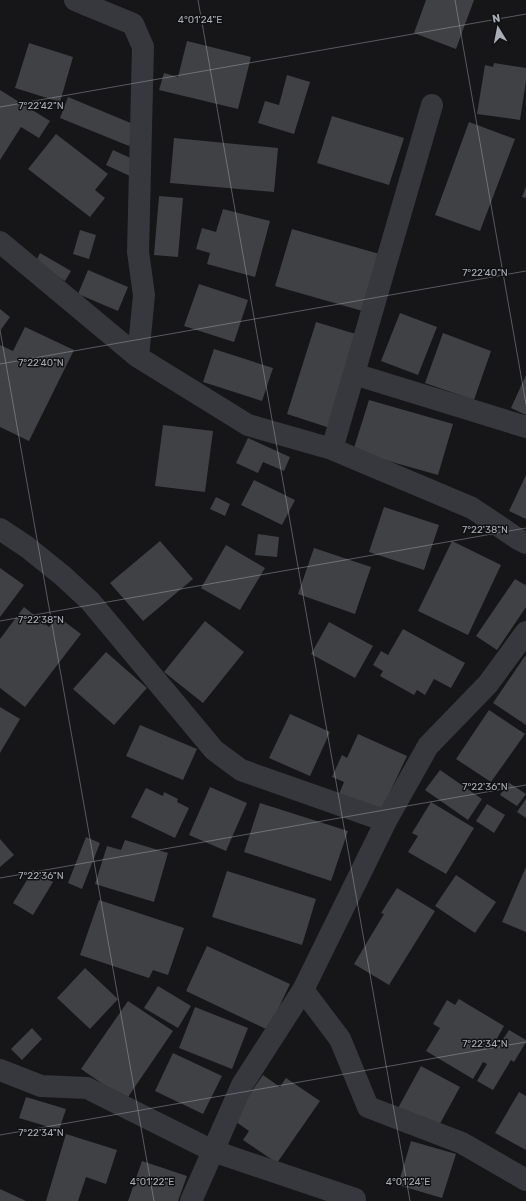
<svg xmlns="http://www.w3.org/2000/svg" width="526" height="1201" font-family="Rubik,sans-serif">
<rect width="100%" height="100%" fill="#161618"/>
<path fill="#404145" d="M426 0H474L456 49 414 33Z
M187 41 251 57 238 109 159 90 164 73 178 77Z
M29 43 73 57 60 102 15 88Z
M494 63 526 68V81L520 120 477 114 485 65 493 67Z
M287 75 310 82 294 134 258 123 265 101 279 105Z
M0 90 50 121 39 138 21 127 0 160Z
M68 97 138 126 129 146 60 118Z
M332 116 404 138 389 185 317 163Z
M469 122 515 139 480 231 435 215Z
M56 134 108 174 95 190 105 198 90 217 28 169Z
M174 138 278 148 274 192 170 183Z
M113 150 137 161 130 176 106 165Z
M526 187V198L522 197Z
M159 196 183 198 178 257 154 255Z
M223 209 270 221 255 277 207 264 210 253 196 249 202 228 216 232Z
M292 229 383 255 366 312 275 286Z
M80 230 96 235 89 259 73 254Z
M40 253 71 271 65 281 35 263Z
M88 270 128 287 118 311 78 294Z
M199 284 248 300 234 342 184 326Z
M0 309 10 317 0 331Z
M400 313 437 327 418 375 381 361Z
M316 322 359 335 330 428 287 414Z
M25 327 74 350 29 441 0 427V345L13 351Z
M443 333 491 351 474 400 425 383Z
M214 349 273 368 262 401 203 382Z
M526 375V415L511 408Z
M369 400 453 424 438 475 353 451Z
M163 425 213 431 205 492 155 486Z
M248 438 290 457 284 471 263 462 258 473 236 463Z
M526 475V519L509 511Z
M254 480 295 500 282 525 241 505Z
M216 497 230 504 225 516 210 509Z
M384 507 439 525 424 570 369 552Z
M258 534 279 537 277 557 255 555Z
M160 541 193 579 143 621 110 583Z
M452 541 501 565 468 635 418 611Z
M226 545 265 568 240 610 201 588Z
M314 548 371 567 355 614 298 594Z
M0 568 24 585 0 617Z
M515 579 525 585 526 584V607L497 650 476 636Z
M24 607 49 627 57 616 81 634 25 707 0 688V639Z
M205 621 244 652 203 703 164 672Z
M329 622 373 646 355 678 311 654Z
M403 629 465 663 451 688 434 679 425 695 417 690 414 695 380 676 383 671 373 665 381 651 388 655Z
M106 652 147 688 114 725 73 689Z
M525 656 526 657V725L493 703Z
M0 707 20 719 0 753Z
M489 710 525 734 491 782 456 759Z
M290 714 330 732 310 776 269 758Z
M140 725 197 749 183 780 126 756Z
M358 734 407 756 380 813 339 794 344 782 332 777 342 755 347 758Z
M440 770 482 799 468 820 425 790Z
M508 782 526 794 517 806 500 795Z
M210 787 247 803 226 851 189 835Z
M146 788 163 796 164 792 178 799 177 802 189 808 175 838 131 817Z
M526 799V818L517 812Z
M431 802 474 828 446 874 408 852 418 836 412 833Z
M260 803 348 831 331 881 244 852Z
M487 804 505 815 494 833 476 821Z
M86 837 100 843 82 889 68 883Z
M0 839 14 855 0 867Z
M125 840 168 853 154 902 95 884 107 846 121 850Z
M526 867V932L502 922Z
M33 870 53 882 33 915 13 903Z
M227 871 316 899 302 945 212 917Z
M456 875 496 902 475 933 435 906Z
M397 888 435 911 389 985 354 964 384 914 381 913Z
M99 900 184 928 168 975 153 970 149 978 80 955Z
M207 946 290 984 268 1030 186 991Z
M85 968 118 999 90 1029 57 998Z
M158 986 191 1006 178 1028 144 1008Z
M459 999 504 1026 494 1044 498 1047 509 1030 526 1040V1042L514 1062 511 1060 493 1090 477 1081 487 1064 483 1062 473 1079 426 1051 440 1028 433 1024 447 1000 455 1005Z
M128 1001 173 1031 126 1100 81 1069Z
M195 1007 248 1028 232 1069 179 1048Z
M32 1028 42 1039 22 1060 11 1049Z
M173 1053 222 1076 203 1114 155 1091Z
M421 1066 460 1087 436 1131 397 1110Z
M263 1075 280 1087 286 1078 320 1101 277 1163 243 1140 249 1131 232 1119Z
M519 1092 526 1096V1150L495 1133Z
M26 1097 66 1109 59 1130 19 1118Z
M66 1134 117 1150 106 1184 86 1177 78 1201H46Z
M411 1141 456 1154 442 1198 398 1185Z
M142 1161 187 1176 178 1201H128Z
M0 1189 26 1201H0Z"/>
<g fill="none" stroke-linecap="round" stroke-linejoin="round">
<path stroke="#37383d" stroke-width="22" d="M75 0 133 24 143 47 138 252 144 295 138 357
M0 242 138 357 248 425 332 449 472 508 518 539 526 543
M354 374 526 427
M332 449 432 105
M0 529 27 547 63 576 90 601 214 750 241 770 386 821
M303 990 340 1039 368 1107 462 1143 526 1180
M0 1070 41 1086 87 1088 213 1151 242 1085 303 990 386 821 428 746 488 684 526 632
M191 1201 213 1151 355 1199"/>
</g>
<path fill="none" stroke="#a8adb8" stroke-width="1" stroke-opacity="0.45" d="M198 0 410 1201M455 0 526 404M0 107 526 14M0 330 154 1201M0 364 526 271M0 621 526 528M0 878 526 785M0 1135 526 1042"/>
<g font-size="10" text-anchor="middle" fill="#a8adb8" stroke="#111113" stroke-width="3" stroke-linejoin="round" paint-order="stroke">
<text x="200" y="23">4°01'24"E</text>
<text x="41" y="109">7°22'42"N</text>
<text x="485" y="276">7°22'40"N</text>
<text x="41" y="366">7°22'40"N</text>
<text x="485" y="533">7°22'38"N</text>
<text x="41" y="623">7°22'38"N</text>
<text x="485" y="790">7°22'36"N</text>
<text x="41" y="879">7°22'36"N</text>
<text x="485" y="1047">7°22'34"N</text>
<text x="41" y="1136">7°22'34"N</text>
<text x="152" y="1185">4°01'22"E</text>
<text x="408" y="1185">4°01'24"E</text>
</g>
<g transform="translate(498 28) rotate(350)" stroke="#111113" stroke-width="3" paint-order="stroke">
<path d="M0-3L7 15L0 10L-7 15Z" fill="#a8adb8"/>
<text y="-6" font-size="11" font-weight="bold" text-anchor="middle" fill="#a8adb8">N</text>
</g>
</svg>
